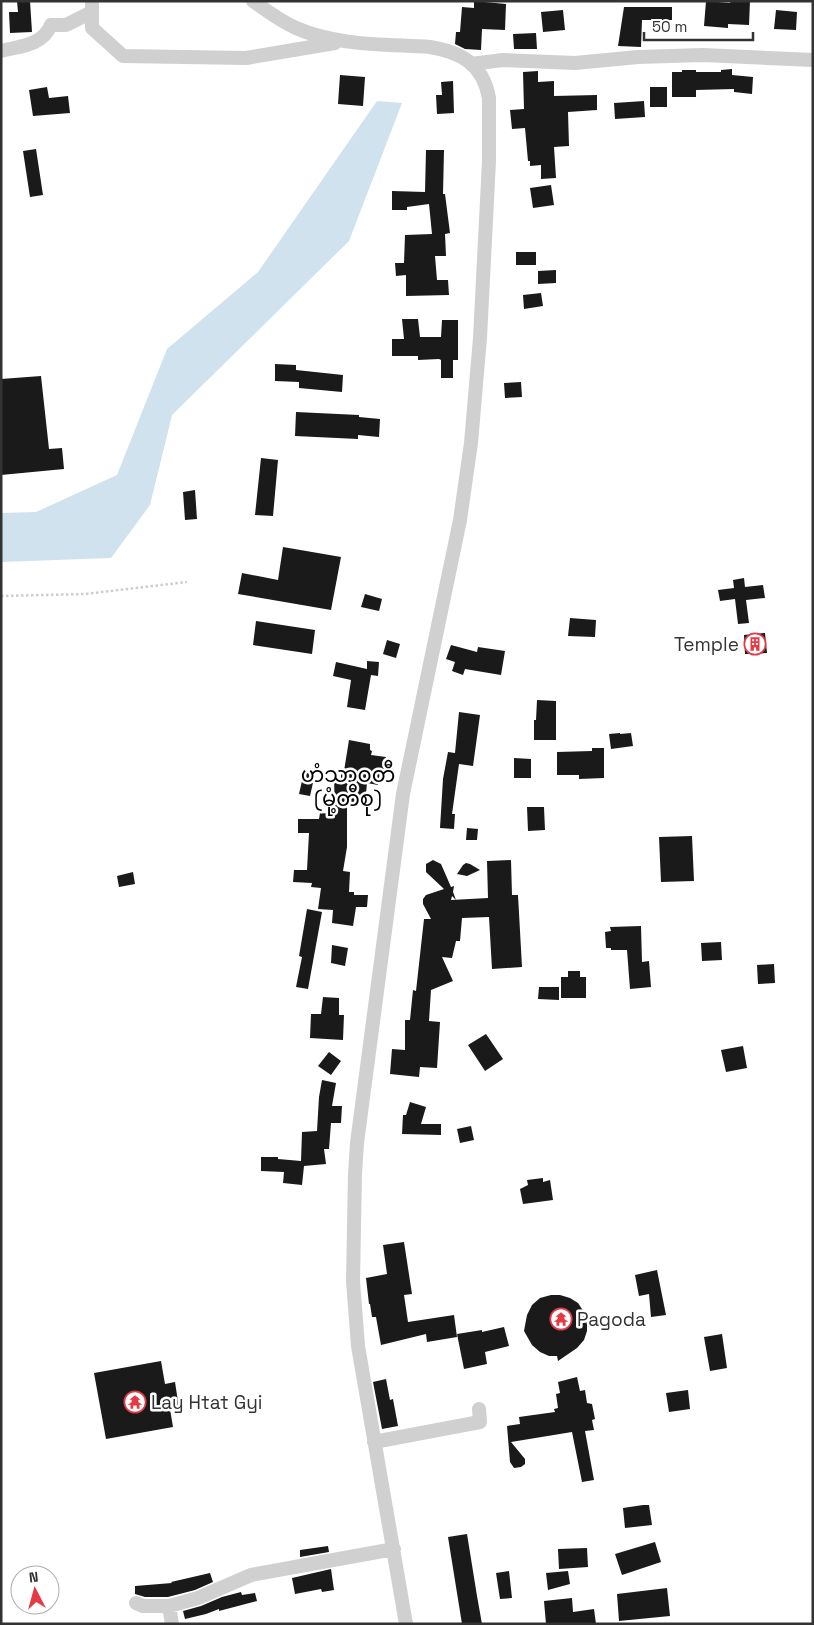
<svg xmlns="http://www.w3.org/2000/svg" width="814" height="1625" font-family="'Space Grotesk','Noto Sans Myanmar',sans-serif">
<rect width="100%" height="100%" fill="#fff"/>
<path fill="#cfe2ee" d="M377 101 402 103 349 241 172 415 150 505 111 558 1 562V513L36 512 117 475 167 349 258 272Z"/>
<path fill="#1a1a1a" d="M17 1H30L32 32 10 33 9 12H18Z
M474 1 506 4 505 30 482 29 481 50 465 49 455 44 456 32H460L462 7 474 8Z
M706 1 730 3 731 1H750L749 25 728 24V28L704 26Z
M624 7H672V20H642L641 47 618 46Z
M563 10 565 30 543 32 541 12Z
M776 10 797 12 796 30 774 29Z
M536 33 537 49H514L513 34Z
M732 69V75L753 77 752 94 734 92V89L696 90V97H672V72H682V70H696V72H721V70Z
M538 71V82L554 81V96L597 95V110L568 112 569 146 554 147 556 178 541 179V165L530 166V161H528L525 128 512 129 510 110 524 109 523 72Z
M340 75 365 77 363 106 338 104Z
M453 81 454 113 437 114 436 95H442L441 82Z
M47 87 49 98 68 96 70 113 33 116 29 90Z
M650 87H667V107H650Z
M644 101 645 117 615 119 614 103Z
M36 149 43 195 30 197 23 151Z
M426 150H444L443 194H445L450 233 445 234 446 256H435L437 280H448L449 295 406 296V275L396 276 395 263H404L405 235 432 234 429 204 407 207V210H392V191L425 192Z
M551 185 554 205 533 208 530 188Z
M516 252H536V265H516Z
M556 270V283L538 284V271Z
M541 293 543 306 524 309 523 295Z
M402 319H418L420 337H441L442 320H458V360H453V378H441V360L439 359 418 360V356H392V339H404Z
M275 364 296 365V370L343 375 342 392 299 388V382L275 381Z
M41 376 49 449 62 448 64 469 1 475V379Z
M521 382 522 397 505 398 504 383Z
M296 412 359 415V417L380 419 379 437 358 435V439L295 436Z
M261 458 278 460 273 516 255 515Z
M195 490 197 519 185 520 183 492Z
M283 547 341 557 331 610 238 594 242 573 278 580Z
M744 578 745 587 763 585 765 598 746 600 749 623 738 624 735 599 720 601 718 590 734 588 733 580Z
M365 594 382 599 379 611 361 607Z
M570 618 596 620 595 637 568 636Z
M256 621 315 630 312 654 253 645Z
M765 633 767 653 745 654 744 635Z
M387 640 400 644 396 658 383 654Z
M451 645 477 652 478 647 505 651 501 675 465 669 463 675 452 671 455 662 446 659Z
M367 661 379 662 378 676 371 675 365 710 347 707 351 680 333 676 336 662 367 669Z
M537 700 556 701V740H534V720H536Z
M459 712 480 715 473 766 459 764 452 814H455L454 829 440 828 443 779 448 752 455 753Z
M620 733V734L631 733 633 746 611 749 609 734Z
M349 740 370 744V750L372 751 371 755 386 757 384 771H380L378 785 367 783 365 804 347 802V847L343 871 350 872 349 892H354V895H368L367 907H356L353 926 332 923 333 910 318 909 321 888 311 887 312 883 293 882 294 870H307L309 833H298V819H319L320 813 335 814 334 778 341 779V771H344Z
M592 748H604V778L579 779V775H557V752L592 751Z
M514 758 531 759V778H514Z
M304 772 315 774 310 796 299 794Z
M527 807H544L545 830 528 831Z
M467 828 478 829 477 840H466Z
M692 836 694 881 661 882 659 837Z
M433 860 441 864 451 887 454 886 453 892 456 900 452 896 451 900 488 898 487 861 511 860 512 895H518L522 967 492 969 489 917 462 918 460 941H456L452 958 442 957 453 981 431 990 429 1021 440 1022 437 1068 420 1067 419 1077 390 1074 392 1049 405 1050V1020H410L413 990 416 991 424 919H431L423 904V899L426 895 444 889 426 872V864Z
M466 863 470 864 480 870 467 876 457 874 463 865Z
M133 872 135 884 119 887 117 876Z
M307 909 322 912 308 989 296 987 302 957 299 956Z
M641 926 642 962 649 961 651 987 630 989 627 950H611V948H606L605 932 611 931 610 927Z
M721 942 722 960 702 961 701 943Z
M332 945 348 948 345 966 331 963Z
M774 964 775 983 758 984 757 965Z
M568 971H580V977H586V998H561V977H568Z
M539 987H559V1000L538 999Z
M323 997 339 998V1015H344L343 1040 310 1038 311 1014H321Z
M486 1034 503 1059 485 1071 468 1045Z
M743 1046 747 1068 726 1072 721 1050Z
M329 1052 341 1061 331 1075 318 1066Z
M322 1080 336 1083 332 1106H342L341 1123H331L329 1149H324L326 1164 304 1166 302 1185 283 1183 284 1172 261 1171V1157H278V1159L301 1161 302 1132 317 1131 319 1097Z
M410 1102 426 1107 421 1124H441V1135L402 1134 403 1115H406Z
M471 1126 474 1140 460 1143 457 1129Z
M543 1178V1182L550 1180 553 1200 523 1204 520 1189 528 1185 527 1180Z
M404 1242 412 1294 404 1295 408 1322 454 1315 457 1337 427 1342 426 1334 381 1345 376 1317H372L370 1304H369L366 1278 387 1274 383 1245Z
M657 1270 666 1315 651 1317 649 1294 639 1296 635 1275Z
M551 1295H560L570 1298 578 1303 584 1312 587 1321V1331L584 1340 577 1348 558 1361 557 1356H549L540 1352 532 1345 524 1331 527 1315 532 1305 540 1298Z
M504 1327 509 1346 485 1352 487 1364 464 1369 457 1334 482 1330V1332Z
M722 1334 727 1368 710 1371 704 1337Z
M161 1361 165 1384 175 1382 179 1408 170 1409 173 1427 106 1439 94 1373Z
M577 1377 580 1391 585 1390 587 1403 592 1404 595 1419 592 1420 594 1430 585 1431 594 1480 582 1482 572 1432 511 1442 525 1459V1464L521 1467 514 1468 510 1462 507 1426 520 1424 519 1417 555 1412 554 1409 558 1408 556 1394 560 1393 558 1382Z
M386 1379 390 1400 393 1399 398 1426 382 1429 373 1382Z
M688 1390 690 1409 669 1412 666 1393Z
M643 1505H649L652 1525 625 1528 623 1508Z
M467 1534 477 1596 482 1624H462L457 1593 448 1537Z
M655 1542 661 1562 622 1575 615 1554Z
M328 1546 329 1552 300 1557V1550Z
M587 1548 588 1567 559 1569 558 1549Z
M331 1569 334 1590 322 1592 321 1589 295 1594 292 1578Z
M509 1571 512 1598 500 1599 496 1573Z
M568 1571 570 1584 548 1590 546 1573Z
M210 1573 213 1582 195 1590 168 1597H145L135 1594V1586L172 1583 171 1582Z
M667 1588 670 1616 619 1621 617 1594Z
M241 1592 242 1595 255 1593 257 1601 219 1611V1609L206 1614 185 1619 183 1611 201 1606 222 1597Z
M572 1598 573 1612 594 1609 596 1624H546L544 1601Z"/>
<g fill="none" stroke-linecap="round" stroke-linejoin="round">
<path stroke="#cdcdcd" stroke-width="2.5" stroke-dasharray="2.5 2.5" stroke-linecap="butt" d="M1 596 85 594 187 582"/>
<path stroke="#d0d0d0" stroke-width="14" d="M92 1V28L123 56 246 58 335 43
M253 1C267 11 280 21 296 28 337 46 385 44 430 47 461 52 483 64 489 98V161L480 338 471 443 460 520 403 794 357 1143 355 1174 353 1281 358 1346 406 1624
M1 51C20 46 42 46 51 25H66L92 12
M471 64 503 60 575 63 638 57 703 55 813 60
M374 1442 480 1422 479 1409
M136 1603 143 1606H169L198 1598 251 1575 394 1549
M169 1606 172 1624"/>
</g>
<defs>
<g id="building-ring" transform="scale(1.125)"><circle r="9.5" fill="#fff" stroke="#e63946" stroke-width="1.5"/><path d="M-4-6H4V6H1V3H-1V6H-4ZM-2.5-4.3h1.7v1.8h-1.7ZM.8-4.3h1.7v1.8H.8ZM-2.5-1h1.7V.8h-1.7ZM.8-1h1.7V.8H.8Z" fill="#e63946"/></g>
<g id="temple-ring" transform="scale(1.125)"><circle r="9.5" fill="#fff" stroke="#e63946" stroke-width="1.5"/><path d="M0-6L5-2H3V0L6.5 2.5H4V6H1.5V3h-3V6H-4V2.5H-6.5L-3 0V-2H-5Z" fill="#e63946"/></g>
</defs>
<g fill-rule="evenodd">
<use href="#building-ring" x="755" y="644"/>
<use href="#temple-ring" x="561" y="1319"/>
<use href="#temple-ring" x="135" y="1402"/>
</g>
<g text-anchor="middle" stroke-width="5" stroke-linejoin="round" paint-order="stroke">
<g font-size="19" fill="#333" stroke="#fff" text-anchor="start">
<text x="739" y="651" text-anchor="end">Temple</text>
<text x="577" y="1326">Pagoda</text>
<text x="151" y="1409">Lay Htat Gyi</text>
</g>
<g font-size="21" fill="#000" stroke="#fff">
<text x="348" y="782">ဟံသာဝတီ<tspan x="348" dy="24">(မုံ့တီစု)</tspan></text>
</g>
</g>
<rect width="814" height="1625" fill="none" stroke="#333333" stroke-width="5"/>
<g transform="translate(35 1590) rotate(354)"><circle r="24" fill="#ffffff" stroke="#adadad"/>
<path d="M0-4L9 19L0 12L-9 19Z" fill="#e63946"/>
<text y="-8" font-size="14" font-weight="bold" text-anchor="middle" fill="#333333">N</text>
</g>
<path d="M644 32v8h109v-8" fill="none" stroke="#333333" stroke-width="2.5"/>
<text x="652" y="32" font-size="15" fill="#333333" stroke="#ffffff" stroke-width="4" paint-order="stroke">50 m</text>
</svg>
